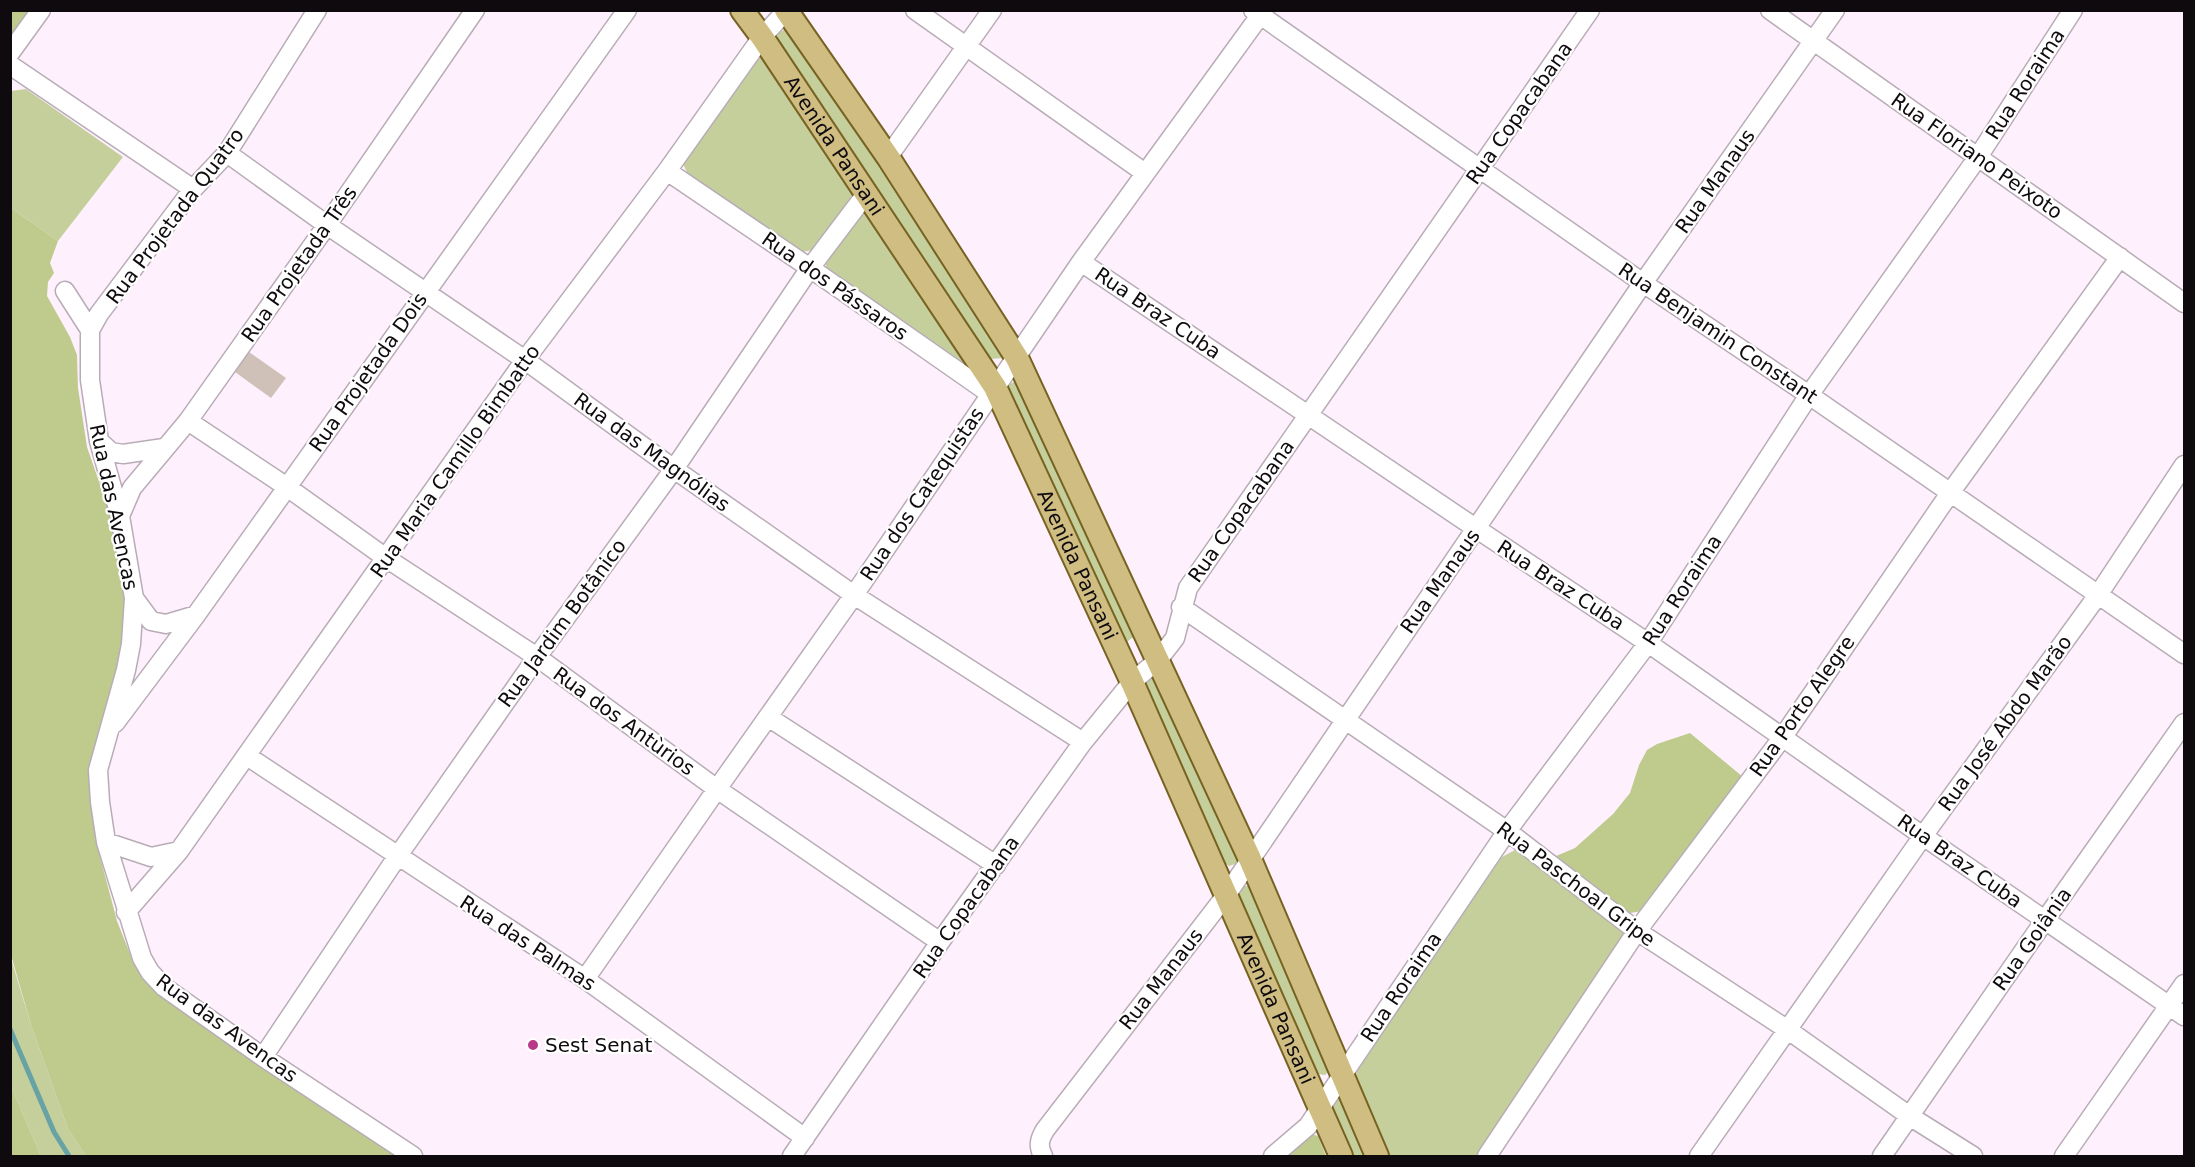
<svg xmlns="http://www.w3.org/2000/svg" width="2195" height="1167" font-family="'DejaVu Sans',sans-serif">
<rect width="100%" height="100%" fill="#fef1fd"/>
<path fill="#c5cf9c" d="M785 29 793 32 1004 355 1003 358 990 359 777 41 778 34Z
M756 57 767 58 853 188 852 200 813 250 802 252 688 174 682 162Z
M26 89 123 157 58 241 11 208V91Z
M863 213H869L967 359 962 364 826 268V262Z
M1016 381 1141 637 1132 638 1124 644 1007 388 1010 384Z
M1153 677 1241 854 1238 863 1229 866 1222 861 1144 684 1146 680Z
M1515 850 1623 927 1625 939 1477 1156H1389L1355 1083 1358 1062 1502 857Z
M1243 886H1252L1330 1070 1325 1075 1317 1074 1238 897V892Z
M10 955 31 1025 68 1129 86 1156H41L11 1086Z
M1338 1095 1343 1099 1368 1156H1350L1329 1111Z"/>
<path fill="#bfcb8d" d="M11 11H30L11 39Z
M11 208 58 241 50 263 54 273 48 282 47 296 70 337 77 355 78 388 87 447 114 525 126 600V645L94 808 99 853 117 921 134 964 149 982 398 1156H86L68 1129 31 1025 11 955Z
M1690 733 1743 777 1642 911 1630 913 1556 856 1575 848 1613 814 1630 793 1639 765 1647 750 1657 744Z
M10 1086H11L41 1156H11Z
M1311 1134 1318 1136 1326 1156H1284Z"/>
<g fill="none" stroke-linecap="round" stroke-linejoin="round">
<path stroke="#67a2a4" stroke-width="5" d="M10 1029 54 1132 69 1156"/>
</g>
<path fill="#cfc0b8" d="M249 352 286 378 271 398 235 372Z"/>
<g fill="none" stroke-linecap="round" stroke-linejoin="round">
<g stroke="#b8acb7" stroke-width="21">
<path id="minor" d="M915 10 1145 173
M1253 10 1643 283 1809 395 2184 654
M1770 10 2184 303
M10 53 41 10
M10 65 193 189
M227 153 327 225 525 360 674 469 854 595 1083 742
M888 157 992 10
M667 171 810 268 999 400
M1081 262 1477 529 1648 643 1923 836 2184 1016
M65 291 90 330V380L99 441 120 516 134 598 131 644 126 670 98 770 100 802 106 842 142 958 150 972 164 987 263 1057 413 1156
M90 330 99 314 193 189 227 153 317 10
M188 421 287 487 386 558 537 657 717 789 940 942
M99 441 111 452 123 454 164 448
M120 516 132 488 188 421 327 225 475 10
M134 598 151 621 166 624 196 615
M1181 607 1507 831 1637 931 1788 1030 1911 1117 1973 1156
M768 717 996 865
M115 723 196 615 627 10
M247 756 585 979 805 1138
M106 842 151 857 179 851
M126 912 179 851 525 360 667 171 762 37 786 11
M585 979 717 789 854 595 1081 262 1264 10
M263 1057 397 857 537 657 674 469 810 268 866 194
M792 1156 940 942 1083 742 1132 682 1158 660 1175 638 1188 588 1590 10
M1043 1156C1038 1146 1039 1140 1045 1130L1227 894 1643 283 1835 10
M1273 1156 1308 1126 1507 831 1648 643 1809 395 1978 157 2073 10
M1487 1156 1637 931 1782 738 1950 493 2120 257
M1699 1156 1923 836 2098 595 2184 465
M1882 1156 2045 920 2184 723
M2064 1156 2184 984"/>
</g>
<g stroke="#776222" stroke-width="26">
<g id="major">
<path id="s1" d="M742 10 762 37 995 387 1132 682 1341 1156"/>
<path d="M786 10 888 157 1017 358 1250 859 1377 1156"/>
</g>
</g>
<use href="#minor" stroke="#fff" stroke-width="18"/>
<use href="#major" stroke="#cfbd82" stroke-width="22"/>
</g>
<circle fill="#b73988" stroke="#fff" stroke-width="2" cx="533" cy="1045" r="6"/>
<g text-anchor="middle" stroke-width="4.5" stroke-linejoin="round" paint-order="stroke">
<g font-size="20" fill="#0e0a0d" stroke="#fff">
<text transform="translate(2025 84) rotate(-57)" y="7">Rua Roraima</text>
<text transform="translate(1519 113) rotate(-55)" y="7">Rua Copacabana</text>
<text dy="7" stroke="none"><textPath href="#s1" startOffset="164">Avenida Pansani</textPath></text>
<text transform="translate(1977 156) rotate(35)" y="7">Rua Floriano Peixoto</text>
<text transform="translate(1715 181) rotate(-55)" y="7">Rua Manaus</text>
<text transform="translate(175 216) rotate(-53)" y="7">Rua Projetada Quatro</text>
<text transform="translate(299 264) rotate(-55)" y="7">Rua Projetada Três</text>
<text transform="translate(835 286) rotate(35)" y="7">Rua dos Pássaros</text>
<text transform="translate(1158 313) rotate(34)" y="7">Rua Braz Cuba</text>
<text transform="translate(1718 333) rotate(34)" y="7">Rua Benjamin Constant</text>
<text transform="translate(368 372) rotate(-55)" y="7">Rua Projetada Dois</text>
<text transform="translate(652 452) rotate(36)" y="7">Rua das Magnólias</text>
<text transform="translate(455 461) rotate(-55)" y="7">Rua Maria Camillo Bimbatto</text>
<text transform="translate(922 494) rotate(-56)" y="7">Rua dos Catequistas</text>
<text transform="translate(114 507) rotate(78)" y="7">Rua das Avencas</text>
<text transform="translate(1241 511) rotate(-55)" y="7">Rua Copacabana</text>
<text dy="7" stroke="none"><textPath href="#s1" startOffset="650">Avenida Pansani</textPath></text>
<text transform="translate(1440 581) rotate(-55)" y="7">Rua Manaus</text>
<text transform="translate(1561 585) rotate(33)" y="7">Rua Braz Cuba</text>
<text transform="translate(1682 590) rotate(-57)" y="7">Rua Roraima</text>
<text transform="translate(562 623) rotate(-54)" y="7">Rua Jardim Botânico</text>
<text transform="translate(1802 706) rotate(-55)" y="7">Rua Porto Alegre</text>
<text transform="translate(624 721) rotate(36)" y="7">Rua dos Antùrios</text>
<text transform="translate(2005 723) rotate(-54)" y="7">Rua José Abdo Marão</text>
<text transform="translate(1960 861) rotate(35)" y="7">Rua Braz Cuba</text>
<text transform="translate(1576 884) rotate(37)" y="7">Rua Paschoal Gripe</text>
<text transform="translate(966 907) rotate(-55)" y="7">Rua Copacabana</text>
<text transform="translate(2032 939) rotate(-55)" y="7">Rua Goiânia</text>
<text transform="translate(528 943) rotate(33)" y="7">Rua das Palmas</text>
<text transform="translate(1161 979) rotate(-52)" y="7">Rua Manaus</text>
<text transform="translate(1401 987) rotate(-56)" y="7">Rua Roraima</text>
<text dy="7" stroke="none"><textPath href="#s1" startOffset="1136">Avenida Pansani</textPath></text>
<text transform="translate(227 1028) rotate(36)" y="7">Rua das Avencas</text>
</g>
<g font-size="20" fill="#0e0a0d" stroke="#fff" text-anchor="start">
<text x="545" y="1052">Sest Senat</text>
</g>
</g>
<rect width="2195" height="1167" fill="none" stroke="#0e0a0d" stroke-width="24"/>
</svg>
